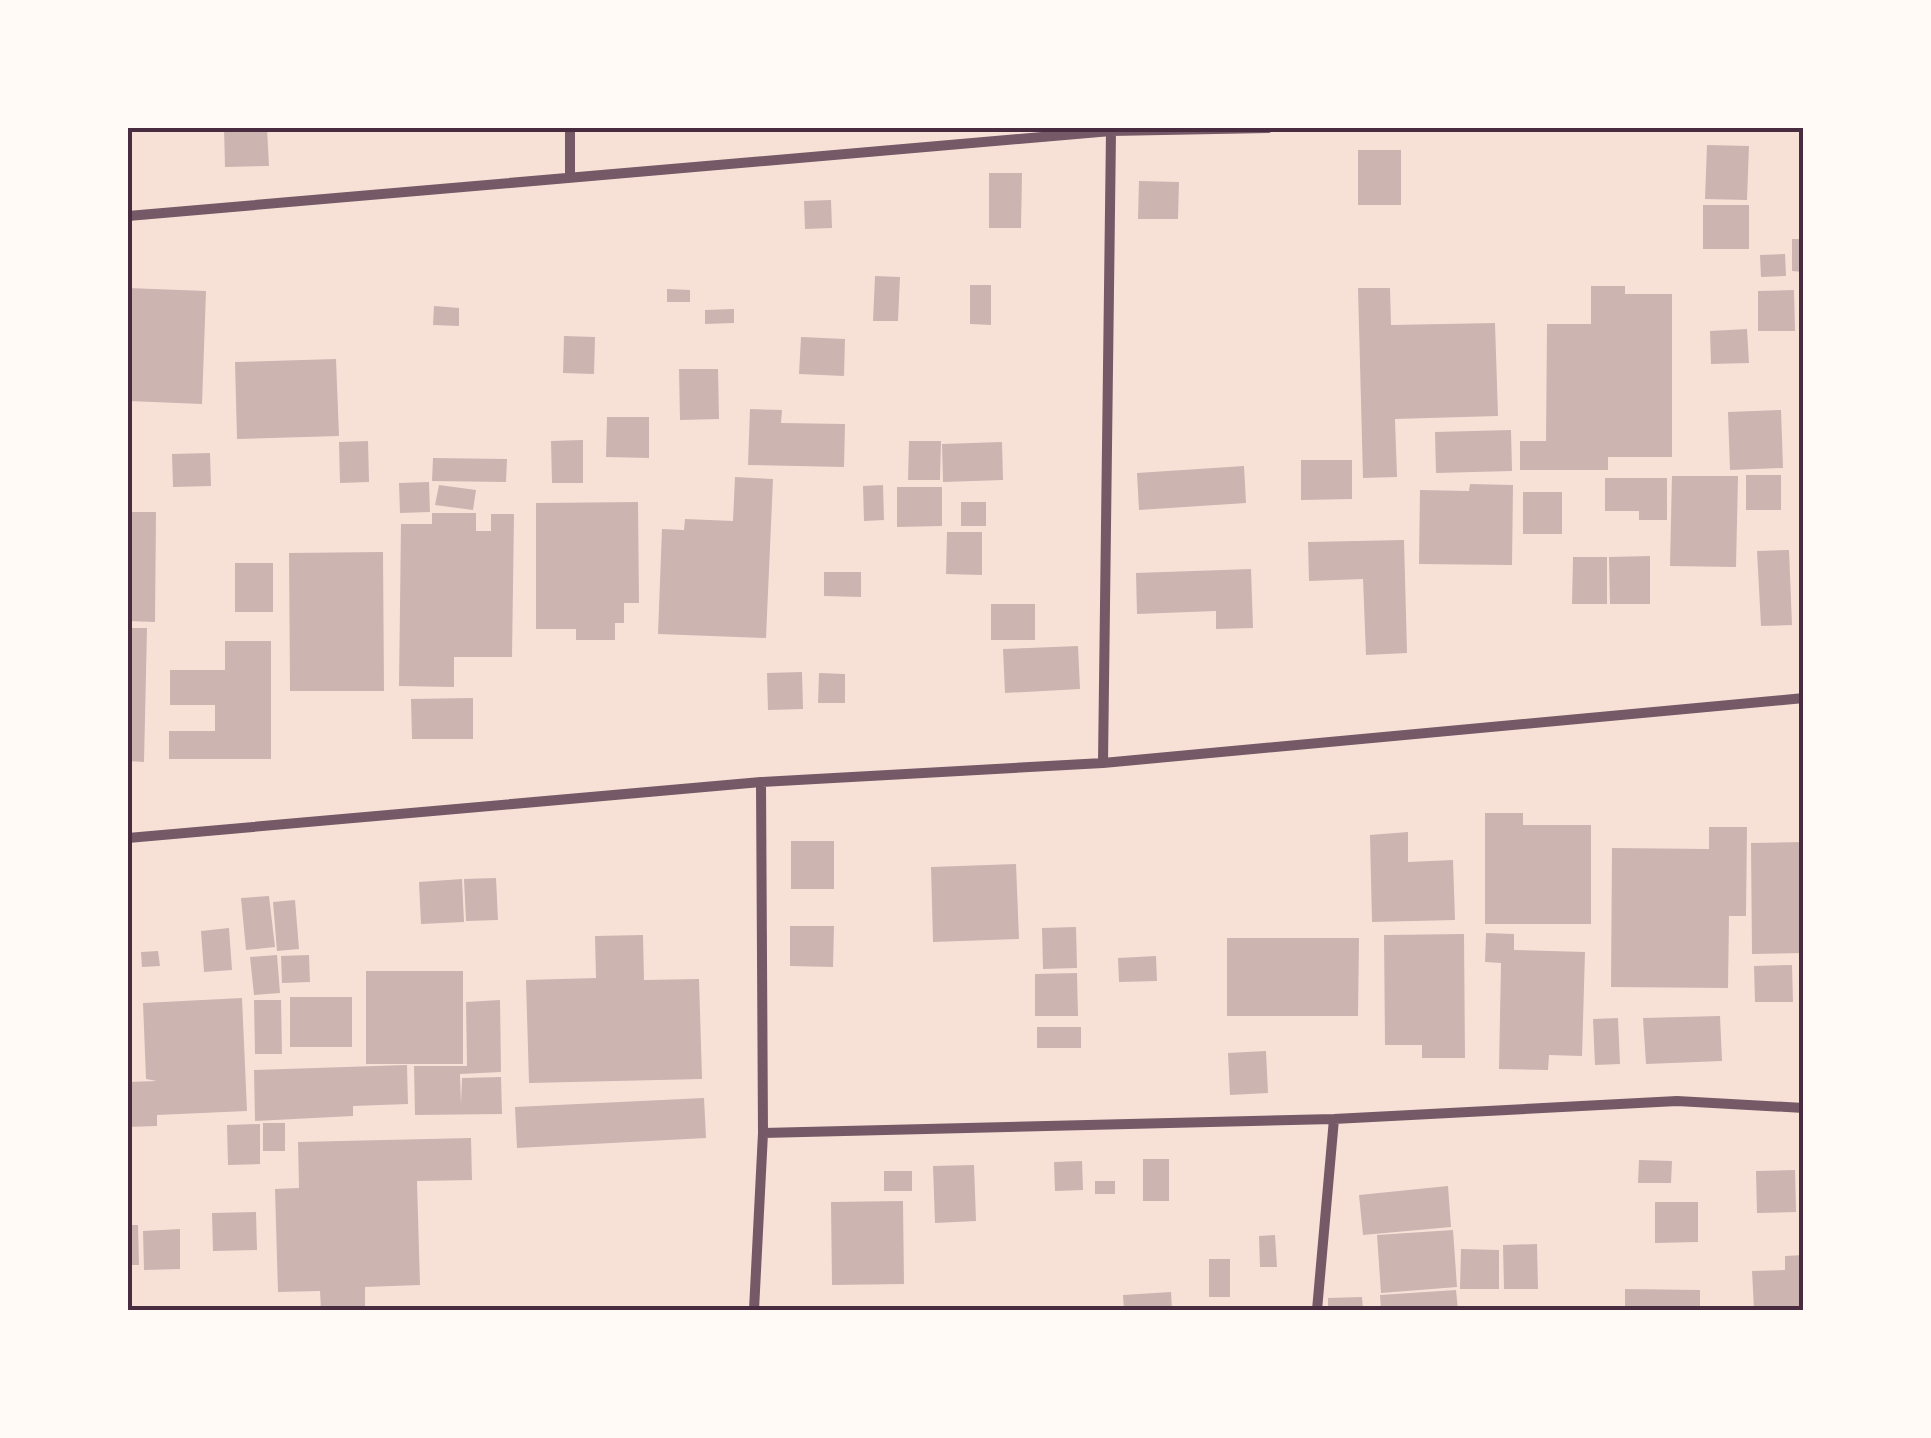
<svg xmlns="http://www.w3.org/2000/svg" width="1931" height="1438" font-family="'IBM Plex Sans',sans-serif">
<rect width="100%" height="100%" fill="#f7e1d7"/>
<path fill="#ccb4b1" d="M224 128H267L269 166 225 167Z
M1707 145 1749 146 1747 200 1705 199Z
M1358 150H1401V205H1358Z
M989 173H1022L1021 228H989Z
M1139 181 1179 182 1178 219H1138Z
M831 200 832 228 805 229 804 201Z
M1703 205H1749V249H1703Z
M1792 239H1804V272L1792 271Z
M1785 254 1786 276 1761 277 1760 255Z
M875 276 900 277 898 321H873Z
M970 285H991V325L970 324Z
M1591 286H1625V294H1672V457H1608V470H1520V441H1546L1547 324H1591Z
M128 288 206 291 202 404 128 401Z
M1358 288H1390L1391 325 1495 323 1498 416 1395 419 1397 477 1363 478Z
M667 289 690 290V302H667Z
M1794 290 1795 331H1758V291Z
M434 306 459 308V326L433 325Z
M734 309V323L705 324V310Z
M1747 329 1749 363 1711 364 1710 331Z
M564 336 595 337 594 374 563 373Z
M801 337 845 339 844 376 799 374Z
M336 359 339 436 237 439 235 362Z
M679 369H718L719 419 680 420Z
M750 409 782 410 781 423 845 424 844 467 748 465Z
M1781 410 1783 468 1730 470 1728 412Z
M607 417H649V458L606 457Z
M1511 430 1512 471 1436 473 1435 432Z
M583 440V483H552L551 441Z
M368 441 369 482 340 483 339 442Z
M909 441H941L940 480H908Z
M1002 442 1003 480 943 482 942 444Z
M210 453 211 486 173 487 172 454Z
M433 458 507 459 506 482 432 481Z
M1301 460H1352V499L1301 500Z
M1244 466 1246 503 1139 510 1137 473Z
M1746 475H1781V510H1746Z
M1672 476H1738L1736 567 1670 566Z
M735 477 773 479 766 638 658 634 662 529 684 530 685 519 733 521Z
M1605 478H1667V520H1639V511H1605Z
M429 482 430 512 400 513 399 483Z
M1470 484 1513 485 1512 565 1419 564 1420 490 1469 491Z
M439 485 476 490 473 510 435 505Z
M883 485 884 520 864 521 863 486Z
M897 487H942V526L897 527Z
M1523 492H1562V534H1523Z
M638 502 639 603H624V623H615V640H576V629H536V503Z
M961 502H986V526H961Z
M128 512H156L155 622 128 621Z
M432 513H476V531H491V514H514L512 657H454V687L399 686 401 524H432Z
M947 532H982V575L946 574Z
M1404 540 1407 653 1366 655 1363 579 1309 581 1308 542Z
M1789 550 1792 625 1761 626 1757 551Z
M383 552 384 691H290L289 553Z
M1650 556V604H1610L1609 557Z
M1573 557H1607V604H1572Z
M235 563H273V612H235Z
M1251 569 1253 628 1216 629V611L1137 614 1136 573Z
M824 572H861V597L824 596Z
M991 604H1035V640H991Z
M128 628H147L144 762 128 761Z
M225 641H271V759H169V731H215V705H170V670H225Z
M1078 646 1080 689 1005 693 1003 649Z
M802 672 803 709 768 710 767 673Z
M819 673 845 674V703H818Z
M473 698V739H412L411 699Z
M1485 813H1523V825H1591V924H1485Z
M1709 827H1747L1746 916H1729L1728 988 1611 987 1612 848 1709 849Z
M1408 832V862L1453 860 1455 920 1372 922 1370 835Z
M791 841H834V889H791Z
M1804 842V953L1752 954 1751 843Z
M1016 864 1019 939 933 942 931 867Z
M496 878 498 920 466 921 464 879Z
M462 879 464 922 421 924 419 882Z
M269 896 275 947 246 950 241 898Z
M295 900 299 949 277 951 273 902Z
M790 926H834L833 967 790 966Z
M1076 927 1077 968 1043 969 1042 928Z
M229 928 232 970 204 972 201 931Z
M1486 933 1514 934V950L1585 952 1582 1056 1549 1055 1548 1070 1499 1069 1501 963 1485 962Z
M1464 934 1465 1058H1422V1045H1385L1384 935Z
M643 935 644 980 699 979 702 1079 529 1083 526 980 596 978 595 936Z
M1227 938H1359L1358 1016H1227Z
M158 951 160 966 142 967 141 952Z
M277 955 280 993 254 995 250 957Z
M309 955 310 982 282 983 281 956Z
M1156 956 1157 981 1119 982 1118 958Z
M1792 965 1793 1002H1755L1754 966Z
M366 971H463V1064H366Z
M1077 973 1078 1016H1035V974Z
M290 997H352V1047H290Z
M242 998 247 1111 157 1115V1126L128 1127V1082L157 1081 146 1079 143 1003Z
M254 1000H281L282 1054H255Z
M500 1000 501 1072 460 1074 461 1105 462 1078 501 1077 502 1114 415 1115 414 1066H467L466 1002Z
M1720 1016 1722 1061 1646 1064 1643 1018Z
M1618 1018 1620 1064 1595 1065 1593 1019Z
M1037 1027H1081V1048H1037Z
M1266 1051 1268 1093 1230 1095 1228 1053Z
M407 1065 408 1104 353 1106V1116L255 1121 254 1070Z
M704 1098 706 1138 517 1148 515 1107Z
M263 1123H285V1151H263Z
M260 1124V1164L228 1165 227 1125Z
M471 1138 472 1180 417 1181 420 1285 365 1287V1310H321L320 1291 278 1292 275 1189 299 1188 298 1142Z
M1143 1159H1169V1201H1143Z
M1639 1160 1672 1161 1671 1183H1638Z
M1082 1161 1083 1190 1055 1191 1054 1162Z
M974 1165 976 1221 935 1223 933 1166Z
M1795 1170 1796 1212 1757 1213 1756 1171Z
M884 1171H912V1191H884Z
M1095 1181H1115V1194H1095Z
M1448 1186 1451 1227 1363 1235 1359 1195Z
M903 1201 904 1284 832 1285 831 1202Z
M1655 1202H1698V1242L1655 1243Z
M256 1212 257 1250 213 1251 212 1213Z
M128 1225H138L139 1265H128Z
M180 1229V1269L144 1270 143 1231Z
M1453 1230 1457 1287 1381 1293 1377 1235Z
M1275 1235 1277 1267H1260L1259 1236Z
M1537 1244 1538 1289H1504L1503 1245Z
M1461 1249 1499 1250V1289H1460Z
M1804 1255V1310H1754L1752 1271 1785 1270V1256Z
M1209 1259H1230V1297H1209Z
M1625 1289 1700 1290V1310H1625Z
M1456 1290 1458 1310H1381L1380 1295Z
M1171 1292 1172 1310H1124L1123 1295Z
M1362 1297 1363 1310H1328V1298Z"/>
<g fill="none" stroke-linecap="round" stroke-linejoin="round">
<path stroke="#755966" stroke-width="10" d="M570 128V178
M128 216 1111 131 1268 128
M1103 763 1111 131
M128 838 761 782 1103 763 1804 698
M763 1133 1334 1119 1677 1101 1804 1108
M754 1310 763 1133 761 782
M1317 1310 1334 1119"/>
</g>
<rect width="1931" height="1438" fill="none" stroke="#fffaf5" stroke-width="260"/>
<rect x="130" y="130" width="1671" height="1178" fill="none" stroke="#4a2c40" stroke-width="4"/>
</svg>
